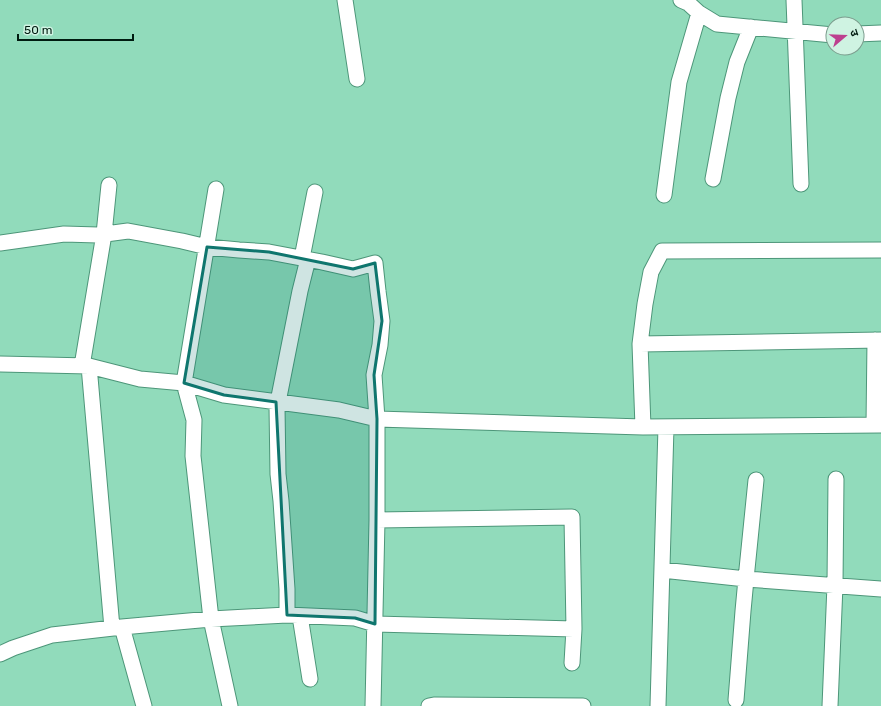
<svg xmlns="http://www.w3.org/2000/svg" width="881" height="706" font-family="Rubik,'Noto Sans Devanagari',sans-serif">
<rect width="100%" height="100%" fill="#91dbbb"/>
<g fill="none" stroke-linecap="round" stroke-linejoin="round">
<g stroke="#4d9679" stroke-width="17">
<path id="minor" d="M345 0 357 79
M681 0 688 3 699 13 717 24 833 35
M794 0 801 184
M857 34 881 33
M713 179 728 98 737 62 751 27
M216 189 184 383 194 420 193 456 211 619 230 706
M664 195 679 82 699 13
M0 243 64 234 98 235 128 231 182 241 207 247 239 250 269 252 322 262 353 269 375 263 378 291 382 321 380 345 374 375 377 419V520L373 706
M302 258 315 192
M640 344 881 340
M0 364 89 366 140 379 184 383 224 395 339 410 377 419 643 427 881 425
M82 366 104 234 109 185
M89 366 112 628
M874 425 875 340
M643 427 640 344 645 304 651 272 662 251 881 250
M377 520 572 517 574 629 572 663
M662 570 746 579 881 589
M287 615V589L281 501 278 474 277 407 300 291 308 259
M300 616 310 679
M122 627 144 706
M0 654 13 648 52 635 122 627 211 619 287 615 355 618 375 624 574 629
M736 700 743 611 746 579 756 480
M429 706 434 705 583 706
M658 706 666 427
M830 706 835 585 836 479"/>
</g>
<use href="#minor" stroke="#fff" stroke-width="15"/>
</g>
<path fill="#0f766e" fill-opacity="0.2" stroke="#0f766e" stroke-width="3" stroke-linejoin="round" d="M207 247 269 252 353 269 375 263 382 321 374 375 377 419 375 624 355 618 287 615 276 402 224 395 184 383Z"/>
<g transform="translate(845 36) rotate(71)"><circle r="19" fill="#cff3e2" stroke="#7c9d8e"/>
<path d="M0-3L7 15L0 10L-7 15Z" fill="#bd408f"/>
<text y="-6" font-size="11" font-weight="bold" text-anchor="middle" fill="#001b10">उ</text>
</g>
<path d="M18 34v6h115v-6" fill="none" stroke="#001b10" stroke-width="2"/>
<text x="24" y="34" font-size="12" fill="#001b10" stroke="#cff3e2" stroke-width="3" paint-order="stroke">50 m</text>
</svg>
